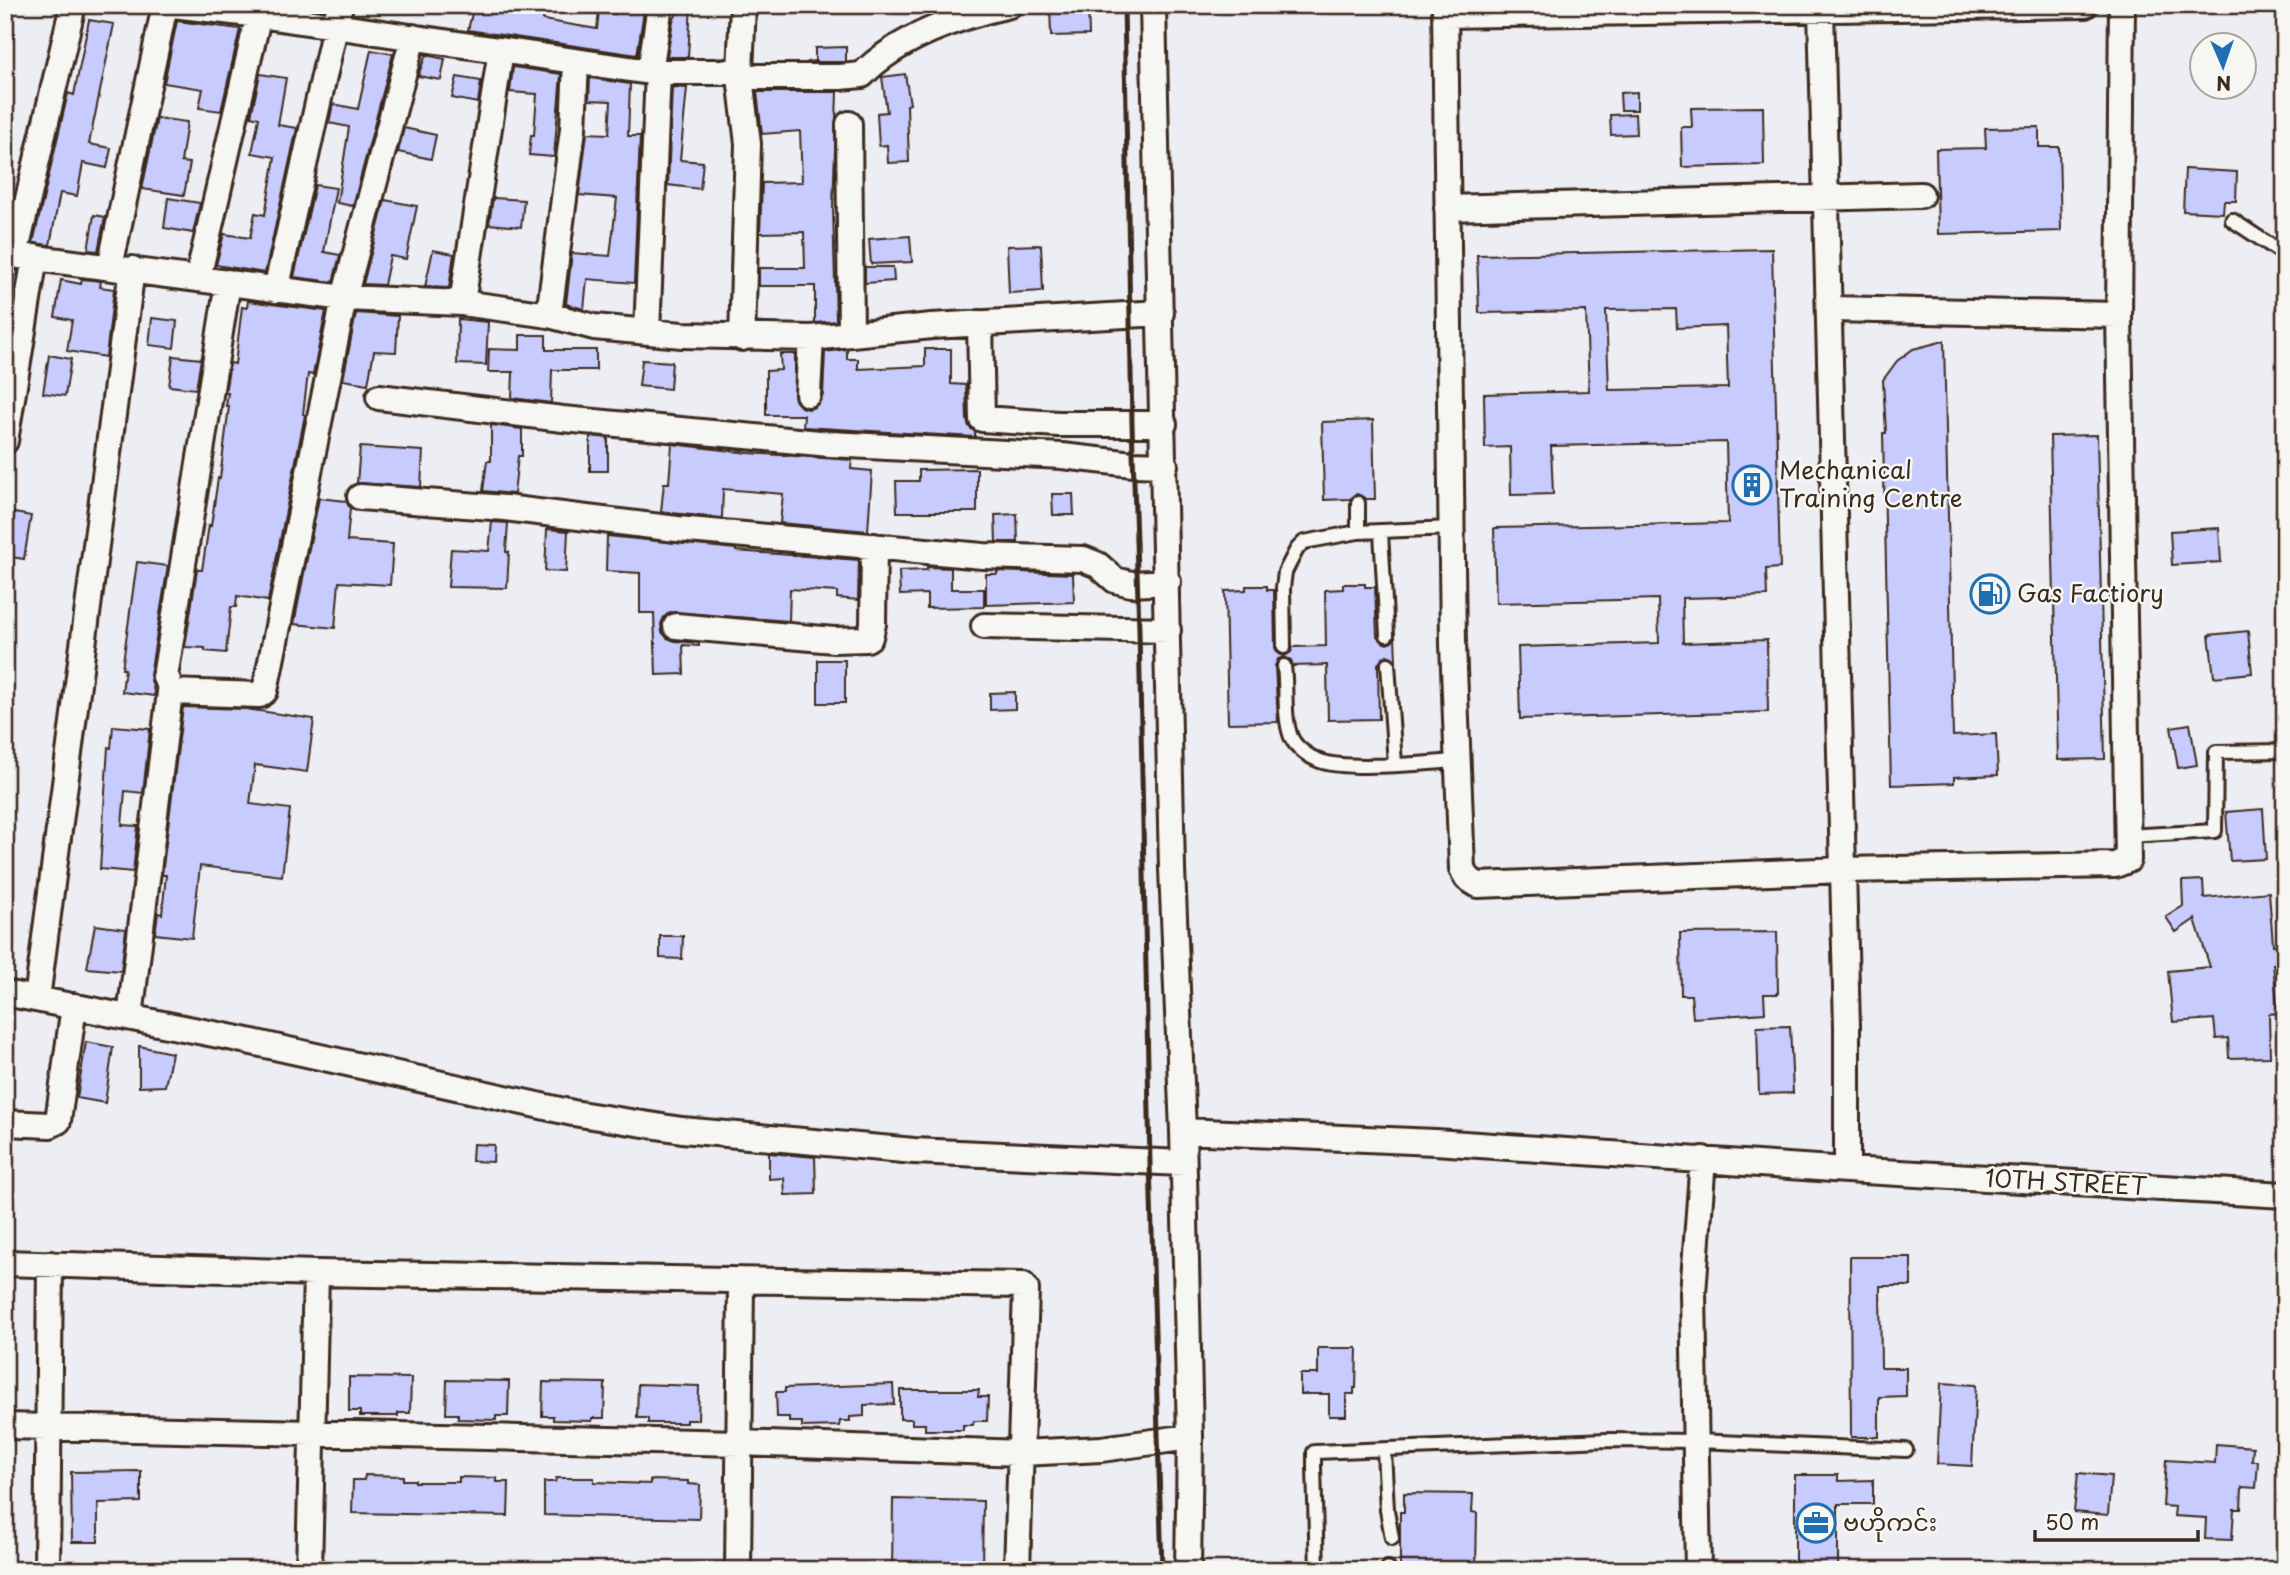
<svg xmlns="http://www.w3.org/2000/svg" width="2290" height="1575" font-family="'Playpen Sans','Noto Sans Myanmar',sans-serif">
<rect width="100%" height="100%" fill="#ededf4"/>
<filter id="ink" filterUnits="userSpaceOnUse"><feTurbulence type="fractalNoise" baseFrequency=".0143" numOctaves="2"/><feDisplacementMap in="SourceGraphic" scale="14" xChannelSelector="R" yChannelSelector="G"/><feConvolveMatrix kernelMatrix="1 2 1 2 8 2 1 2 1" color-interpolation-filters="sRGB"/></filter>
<g filter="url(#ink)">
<path fill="#c8cbfe" stroke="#3b2a1e" stroke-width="2" fill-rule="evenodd" d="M474 5H544L543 20 597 29 599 11 615 14 616 5H645L637 55 468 30Z
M681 5H691L688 57H667L673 21Z
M1050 5H1088L1089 35 1051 36Z
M89 20 114 24 89 144 111 148 107 168 83 163 77 196 60 193 50 245 33 243 68 93 74 95Z
M177 21 240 29 221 111 199 108 203 89 164 83Z
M846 47V62H807L815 61V48Z
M371 50 393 54 353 206 337 203 349 127 329 123 333 104 358 109Z
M426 55 445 59 441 80 418 76Z
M513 67 561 74 554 157 529 155 531 135H534L537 94 510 92Z
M260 74 286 78 278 125 297 128 265 273 216 265 224 234 250 238 255 213 265 215 275 157 252 153 259 118 251 116Z
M905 74 910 104 907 105 909 162 888 163 887 145 879 146 877 113 887 112 882 77Z
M457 77 481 81 478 103 452 98Z
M590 78 630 84 628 136H640L634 283 587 279 584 309 566 304 572 253 610 256 617 198 579 195 587 133 609 134 611 101 589 100Z
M672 87 687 88 680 160 703 162 700 189 668 185Z
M757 92H837L833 207 836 321 815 323V286H759V268H805L804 232 760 233 762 183 802 182 800 131 762 134Z
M1637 92V110H1621L1620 93Z
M1763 107 1764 165 1682 167 1681 127H1692L1691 108Z
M1635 114 1636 134 1611 135 1610 115Z
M157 118 187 122 181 162 190 163 184 195 142 189Z
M2039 127V147H2059L2061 231 1938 234 1936 149 1986 148 1985 128Z
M404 128 436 135 431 159 398 152Z
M2185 169 2237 172 2236 201H2224L2223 213 2183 211Z
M315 185 336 188 324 252 340 255 333 282 294 277Z
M168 198 200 203 193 233 164 228Z
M493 198 524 200 521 227 489 224Z
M385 200 417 206 406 259 390 256 384 285 363 284Z
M94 215 105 217 98 251 88 250Z
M910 236 912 262 871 264 869 239Z
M1041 245 1043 291 1009 293 1007 246Z
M1772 249 1780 568 1766 569 1767 596 1682 598 1683 643 1767 640 1768 712 1520 719 1518 647 1659 643 1658 599 1496 603 1494 528 1728 523 1726 442 1551 446 1553 494 1511 495 1510 447 1485 448 1484 394 1589 391 1586 311 1479 313 1477 255ZM1676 309 1677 328 1726 326 1728 388 1609 390 1606 310Z
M433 250 454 254 449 288 425 287Z
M865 267H893L894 281 865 283Z
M5 269 18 271 10 317H5Z
M82 279 101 281 100 287 114 289 106 357 67 351 72 320 55 317 61 280 81 284Z
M248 301 326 311 313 375 308 374 303 414 305 415 268 601 237 596 236 607H231L226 653 205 651V648L185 647 197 570H202L209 525 211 526 218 478H220L229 406H226L228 393H225L230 363 235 364 242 307 247 308Z
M356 313 398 316 396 352 374 351 368 384 343 380Z
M152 318 177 321 174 348 149 345Z
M458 319 488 322 486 365 457 364Z
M520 335H546V350H596V370H552L551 403 512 398 513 372H488L489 349 520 350Z
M1944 341 1953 736 1996 734 1998 775 1954 777V783L1891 785 1883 433H1886L1883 380 1897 361 1913 349Z
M847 349V359H858V369L925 366V349H951V384L966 385 967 420 969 427 975 432V437L803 427 804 415H766V371L781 370 780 354H795V400L801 407 808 409 815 407 823 395 825 352Z
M49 355 71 359 65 396 43 393Z
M173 356 201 359 196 389 169 386Z
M642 360 672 362 670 389 639 386Z
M1373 420 1375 499H1366L1357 494 1350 499 1324 500 1322 422Z
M491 425 522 429V456H518L514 494 483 491 487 461H491Z
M2097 435 2105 759 2058 760 2050 436Z
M590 436 608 438V471H590Z
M672 444 749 453 852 460 851 469 872 471 868 531 780 523 783 494 723 489 722 518 661 512 664 483H669Z
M360 447 423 451 421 487 357 483Z
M977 469V512H897L896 481H919V470Z
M1052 494H1073L1074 515H1053Z
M319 498 346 501 350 508 347 541 393 544 390 585 339 582 335 628 294 624Z
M9 512 31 516 24 559 5 556V537Z
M1017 514 1018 542H996L995 515Z
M492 522 508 523 506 552H509L507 588 448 587 451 549 489 551Z
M2219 528 2221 562 2172 565 2170 531Z
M547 529 568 531 566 572 545 571Z
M607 536 736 549V551L859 560 858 600 837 598V592L790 589 789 621 670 612 664 617 661 624 662 632 667 638 675 641 699 643V646L683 645 684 674 656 675 654 613H640V573L606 571Z
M137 562 168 566 150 675 155 696 122 692 125 669H122Z
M927 567 951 568V589H984V607L927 608V594L900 595 899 571 927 570Z
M997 571 1073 574 1074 602 986 605V574H997Z
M1343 584H1365V587H1375L1377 636 1383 642 1387 644 1392 642 1395 636 1396 661 1392 657 1387 655 1378 664 1379 719 1328 720 1327 665 1293 666 1291 660 1284 657 1278 659 1275 666 1278 722 1228 723 1225 591 1246 590V586H1267V590H1274L1275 648 1279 654 1285 656 1291 652 1293 647 1326 646 1325 590 1343 589Z
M2248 631 2252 673 2214 677 2209 635Z
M818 660H845V703H818Z
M1015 692V709L990 710V693Z
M183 707 246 709 314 719 307 772 255 765 250 804 290 809 282 876 200 866 192 938 155 934 158 913 162 914 166 875H162Z
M2190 724 2197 765 2178 768 2171 727Z
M113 726 150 729 143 793 125 791 122 825 138 826 133 872 100 869 108 747 111 748Z
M2263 809 2266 859 2230 861 2226 812Z
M2203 880 2204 898 2269 892 2273 945 2285 944V963L2273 964 2278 1013 2269 1014 2270 1057 2229 1058 2228 1038 2216 1039 2214 1019 2173 1022 2168 971 2210 967 2195 919 2176 932 2166 917 2183 906 2182 881Z
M95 925 126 929 121 971 87 968Z
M1777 932 1778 994H1764L1765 1013 1693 1018 1691 995H1681L1680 933Z
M660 936H683L682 959 660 958Z
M1790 1026 1793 1093 1759 1094 1757 1027Z
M86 1042 113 1047 105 1103 77 1098Z
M139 1046 172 1053 165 1086 139 1087Z
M473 1144 494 1145 493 1162 472 1161Z
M769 1153 815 1157 816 1194 785 1195 784 1178 769 1179Z
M1850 1257H1911V1286H1880L1881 1368H1906V1396L1879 1397V1437H1851Z
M1318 1348H1357L1356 1388H1354V1394H1346V1416H1329V1394H1300V1374H1318Z
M349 1377 411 1378 410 1413H398V1416H360V1411H349Z
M447 1380 509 1381 508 1416H496V1420L458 1419V1414H446Z
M543 1382 605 1383 604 1418H592V1421L553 1420V1416H542Z
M1941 1383 1976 1385 1972 1466 1937 1464Z
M638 1384 699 1386 698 1420H686V1423H648V1418H637Z
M893 1384 894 1404 864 1405V1416L850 1417V1421H840L839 1426 802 1427V1422H789V1417H777L776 1392H785V1388Z
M900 1390H979L978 1397H988L987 1421H974L973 1425H963V1430H925V1424H912V1419H900Z
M2216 1444 2253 1447 2252 1461H2258L2256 1488 2242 1487 2241 1509H2234L2232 1540 2205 1539 2206 1518 2174 1516 2175 1507 2163 1506 2166 1460 2215 1463Z
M141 1471V1502L98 1503V1542H72L71 1472Z
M2078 1473 2111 1476 2108 1515 2074 1512Z
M365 1475 403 1476V1480H415V1482H459V1477L497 1478V1482H509L508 1516 352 1513 353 1480H364Z
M1795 1475H1838V1481L1873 1480V1504H1838V1570H1795Z
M556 1478H594V1482L650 1484V1480L688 1481V1484L700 1485 699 1519 544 1515V1482H555Z
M1404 1493 1473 1494 1472 1512 1477 1513 1476 1570H1400V1512H1404Z
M893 1499 983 1501 982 1570H892Z"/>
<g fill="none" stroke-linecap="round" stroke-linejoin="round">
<g stroke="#3b2a1e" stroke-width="18">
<path id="service" d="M2232 220 2285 255
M1358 503V532
M1381 533 1387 635
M1284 647 1283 588 1285 572 1297 549 1304 542 1358 532 1451 528
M1388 664 1395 764
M1284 666C1287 689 1283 716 1291 737 1296 748 1309 757 1320 761 1347 771 1425 763 1456 761
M2127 836 2215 831 2216 752 2285 751
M1384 1450 1387 1510 1392 1538
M1317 1570 1314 1467V1452H1316L1607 1440 1697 1441 1906 1450
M1387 1570 1388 1568"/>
</g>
<g stroke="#3b2a1e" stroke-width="30">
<path id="minor" d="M173 5 259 15 650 72H740L743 5
M1153 5 1172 869 1183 1131 1190 1437 1188 1570
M1445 5 1453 644 1462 869 1467 878 1478 885 1843 870 2115 865 2128 860 2119 315 2122 5
M1821 8 1847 1027V1170
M1445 15 2085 5
M650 72 660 5
M740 72V77H840L862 75C897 38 960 16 1009 5
M740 77 748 144 742 338
M849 124 851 334
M1447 208 1921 195
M5 254 344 298 462 303 549 315 594 327 682 335 811 338 932 326 1161 313
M15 255 73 5
M110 267 165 5
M198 278 261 5
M228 282 165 677 168 680 170 692 260 695 265 691 344 298 413 37
M276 290 340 5
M462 303 501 50
M1830 309 2119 315
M549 315 573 129 576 62
M980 323 982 419 1058 424H1164
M647 332 658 72
M808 394 811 338
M379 397 563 419 830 444 1062 456 1133 464 1165 465
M5 441 35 257
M360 497 505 508 677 529 983 556 1083 559 1098 565 1115 580 1131 584 1168 582
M676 626 834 640 867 639 870 637 873 624 874 546
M984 626 1168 630
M5 993 234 1038 573 1113 682 1130 914 1151 1183 1163
M37 999 132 269
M130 1017 170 692
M5 1123 50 1125 58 1121 74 1006
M1183 1131 1435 1142 1847 1170 2285 1195
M5 1263 316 1273 1023 1285 1026 1289 1017 1570
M5 1426 740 1443 1022 1453 1101 1449 1190 1437
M47 1570 50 1264
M309 1570 316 1273
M738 1570 741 1281
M1698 1570 1693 1293 1703 1159"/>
</g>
<use href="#service" stroke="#f6f6f2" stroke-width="12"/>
<use href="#minor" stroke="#f6f6f2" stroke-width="24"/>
<path stroke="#3b2a1e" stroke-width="5" d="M1124 5 1132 424 1139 629 1150 1163 1162 1570"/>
</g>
</g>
<defs>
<g id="building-ring" transform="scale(2.0125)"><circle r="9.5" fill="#f6f6f2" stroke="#1f6fb2" stroke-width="1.5"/><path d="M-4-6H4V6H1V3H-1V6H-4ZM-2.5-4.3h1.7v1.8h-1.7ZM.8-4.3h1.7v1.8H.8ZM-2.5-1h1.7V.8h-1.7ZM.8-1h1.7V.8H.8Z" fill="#1f6fb2"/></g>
<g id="fuel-ring" transform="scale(2.0125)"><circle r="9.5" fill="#f6f6f2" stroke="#1f6fb2" stroke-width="1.5"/><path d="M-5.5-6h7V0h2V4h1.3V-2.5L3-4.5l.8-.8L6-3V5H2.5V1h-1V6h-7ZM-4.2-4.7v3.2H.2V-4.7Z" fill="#1f6fb2"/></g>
<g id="office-ring" transform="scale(2.0125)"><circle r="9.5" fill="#f6f6f2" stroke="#1f6fb2" stroke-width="1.5"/><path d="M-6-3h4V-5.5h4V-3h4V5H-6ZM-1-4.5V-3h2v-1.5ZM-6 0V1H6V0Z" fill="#1f6fb2"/></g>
</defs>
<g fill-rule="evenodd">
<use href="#building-ring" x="1752" y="485"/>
<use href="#fuel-ring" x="1990" y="594"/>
<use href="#office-ring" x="1816" y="1523"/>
</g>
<g text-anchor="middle" stroke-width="5" stroke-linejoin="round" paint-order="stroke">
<g font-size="24" fill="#3b2a1e" stroke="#f6f6f2" text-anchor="start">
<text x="1779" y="479">Mechanical<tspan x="1779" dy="28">Training Centre</tspan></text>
<text x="2017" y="602">Gas Factiory</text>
<text x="1843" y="1531">ဗဟိုကင်း</text>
</g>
<g font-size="24" fill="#3b2a1e" stroke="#f6f6f2">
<text transform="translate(2066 1183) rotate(3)" y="8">10TH STREET</text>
</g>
</g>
<rect width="2290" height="1575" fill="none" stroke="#f6f6f2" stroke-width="28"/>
<rect x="14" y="14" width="2262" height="1547" fill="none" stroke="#3b2a1e" stroke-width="2.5" filter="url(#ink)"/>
<g transform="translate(2223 66) rotate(178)"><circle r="33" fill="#f6f6f2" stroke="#aba49d" stroke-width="2"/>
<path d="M0-5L12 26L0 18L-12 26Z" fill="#1f6fb2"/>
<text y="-10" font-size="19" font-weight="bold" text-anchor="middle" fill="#3b2a1e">N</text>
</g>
<path d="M2035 1530v10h163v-10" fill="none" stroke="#3b2a1e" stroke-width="3.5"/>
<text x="2045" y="1530" font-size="21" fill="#3b2a1e" stroke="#f6f6f2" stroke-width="5" paint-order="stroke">50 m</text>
</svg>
